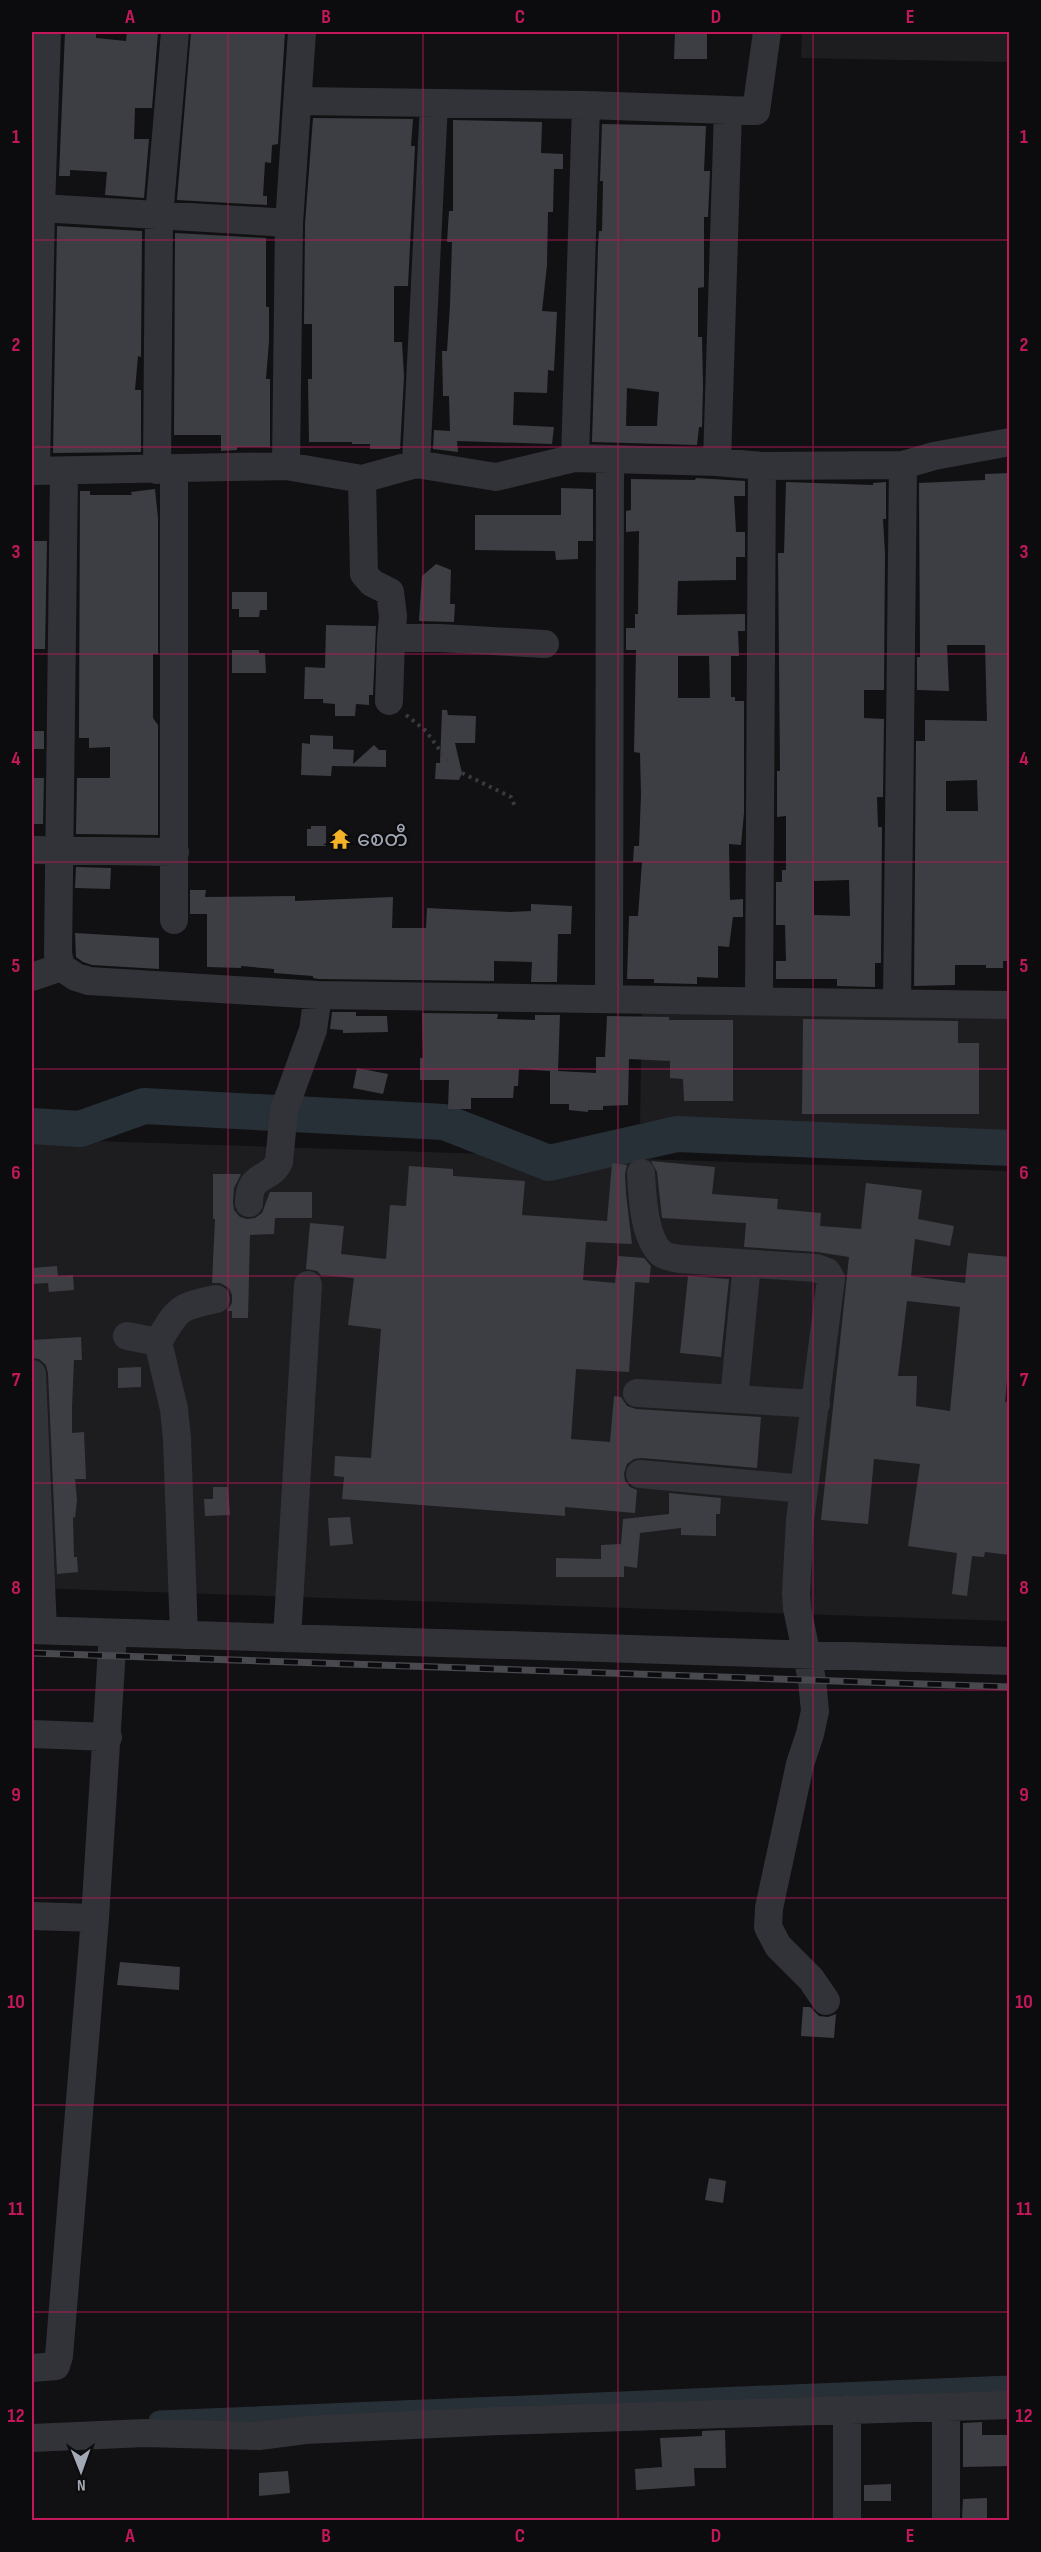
<svg xmlns="http://www.w3.org/2000/svg" width="1041" height="2552" font-family="'Sofia Sans Condensed','Noto Sans Myanmar',sans-serif">
<rect width="100%" height="100%" fill="#111113"/>
<path fill="#1d1d20" d="M802 32H1009V62L801 58Z
M642 1003 1009 1011V1152L640 1123Z
M32 1139 1009 1171V1621L32 1588Z"/>
<g fill="none" stroke-linecap="round" stroke-linejoin="round">
<path stroke="#283037" stroke-width="21" d="M159 2421 1010 2386"/>
<path stroke="#283037" stroke-width="36" d="M32 1126 80 1129 144 1106 444 1122 549 1163 677 1134 1010 1148"/>
</g>
<path fill="#3d3e43" fill-rule="evenodd" d="M65 32H96V38L126 41 127 32H158L152 108H135L134 139H149L144 198 105 195 107 172 70 170V176H59Z
M191 32H285L278 144 272 145 271 163 265 162 263 196H267V205L177 200Z
M675 32H707V59H674Z
M313 118 413 119 411 146H415L408 286H394V342H402L404 377 400 449H370V444H352V442H309L308 379H312V324H304L305 224Z
M453 120 542 122 541 153 563 154V169H554L553 212H548L547 265 542 311 557 312 554 371 548 370 547 393 514 392 513 425 554 427 552 444 457 441 458 452 433 449 434 430 450 431 449 396H443L442 351H447L450 305 452 242H447L449 211H453Z
M602 124 706 126 704 171H710L708 217H704V287L698 288V337H702L703 385 702 427H699L697 445 592 442 598 246 599 231H602L603 181H600ZM627 388 659 392 657 426H626Z
M57 226 142 231 141 357 138 356 135 390H141V452L53 453Z
M175 233 266 238V307H269V341L266 379H270V447H237V450L221 451V435H174Z
M1010 473V961H1003V968H986V965H955V985L914 986 916 741H925V720L987 721 985 645H947L949 691 917 690V657H920L919 483 985 480V474ZM977 780 978 811H946V781Z
M696 478 745 481V496H734L736 532H745V557H736V580L678 581 677 615 745 614V631H738L739 656H731V697H735V701H744V813L741 845 729 844 730 900 743 899V917H733L729 947 718 946V978L697 977V984L654 983V979H627L629 916H638L642 862H633L634 846H639L641 795 640 753 634 752 636 650H626V628H635V614H638L639 531 626 532V511L631 510V479L695 480ZM678 656H709L710 698H678Z
M786 482 873 485V483L886 482V519H883L885 554 884 690H864V718L884 719 883 797H877L878 827H882L881 963H875V987L837 986V979H776V961H786L785 925H776V882H782V870H786V816L777 817V771H780L778 553H784ZM849 880 850 916 814 915V881Z
M561 488 593 489V541H578V559L556 560 555 551 475 550V515H561Z
M155 489 158 518V654H153V718L158 725V835L76 834 77 778H110V747L89 748V738H79L80 491H90V495H132L131 492Z
M32 541H47L45 649H32Z
M436 564 451 570 450 604H455L454 622 419 621 422 576Z
M232 592H267V610H260L259 617H239V609H232Z
M326 625 376 626 373 695H369V705L356 704 355 716H335V704L323 703V699H304L305 667 325 668Z
M232 650H259V653H265L266 673H232Z
M442 710H447L448 715 476 716 475 743H455L462 773 459 780 435 779 436 763H440Z
M32 731H44V749H32Z
M310 735 333 736V749L354 750 353 764 374 745 379 750H386V767L332 766 331 776 301 775 302 743 310 744Z
M32 778H44L43 824H32Z
M311 826H326V846H307V829H311Z
M76 867 111 868 110 889 75 888Z
M190 890H206L205 897 295 896V901L393 897 392 928H426L427 908 510 912 531 911V904L572 906 571 934H558L557 982H531L532 962 494 961V981L319 979 313 978V976L274 973V969L241 966V968L207 967V914H190Z
M75 933 159 938V969L92 965 83 962 76 957Z
M332 1012H356V1016H387L388 1032 343 1033V1030L330 1029Z
M422 1013 498 1014 497 1019 535 1020V1015H560L558 1071 596 1073V1057H605L607 1016 669 1017V1020H733V1101H684L683 1079 670 1078V1061L629 1059 628 1105 603 1106V1110H588V1112L569 1110V1104H550V1071L519 1069 518 1086H514L513 1098H471V1109H448L449 1080H420V1058H423Z
M803 1019 958 1021V1043H979V1114H802Z
M357 1068 388 1074 383 1094 353 1088Z
M651 1161 715 1167 712 1194 778 1199 777 1209 821 1213 820 1226 861 1229 866 1183 922 1190 918 1219 954 1226 950 1246 915 1239 911 1276 965 1283 968 1253 1010 1257V1349L1005 1402H1010V1555L985 1552 984 1557 972 1556 967 1596 952 1594 957 1553 908 1546 920 1464 874 1459 868 1524 821 1520 849 1257 817 1252 744 1247 746 1223 662 1218 657 1172ZM907 1301 960 1307 950 1411 916 1406 917 1376H898Z
M612 1163 627 1165 625 1174 626 1194 632 1244 586 1242 583 1280 615 1283 618 1256 644 1258 651 1266 649 1283 635 1282 629 1372 576 1369 571 1439 610 1442 614 1396 621 1397 627 1406 636 1409 761 1417 757 1468 642 1458 634 1459 627 1464 624 1473 625 1481 630 1487 637 1490 635 1513 565 1507V1516L342 1499 344 1477 334 1476 335 1456 371 1458 381 1329 348 1325 354 1278 321 1275 317 1271 306 1269 310 1223 344 1226 341 1254 386 1259 390 1205 406 1206 409 1166 453 1169V1176L525 1181 522 1215 607 1221Z
M213 1174H241L234 1188 233 1202 234 1210 240 1217 247 1219 255 1218 262 1213 270 1192H312V1218H275L274 1234 250 1235 248 1318H232V1311H227L232 1303V1295L229 1288 220 1283H212L215 1219H213Z
M57 1266 58 1276 73 1275 74 1290 49 1292 48 1283 32 1284V1268Z
M688 1276 729 1279 721 1357 680 1353Z
M81 1337 82 1360H74L72 1407V1433L84 1432 86 1479H75L77 1500 75 1518 73 1517 74 1557H77L78 1572 57 1574 48 1373 46 1365 39 1359 32 1358V1340Z
M141 1367V1387L118 1388V1368Z
M213 1487H228L230 1515 205 1516 204 1499H213Z
M669 1493 721 1498 720 1514H716V1536L681 1535V1528L640 1533 637 1568 624 1566V1577H556V1558L601 1559V1545L621 1544 623 1519 669 1514Z
M350 1517 353 1544 330 1546 328 1518Z
M120 1962 180 1967 179 1990 117 1985Z
M803 2007H810L819 2016 828 2017 836 2014 834 2038 801 2036Z
M709 2178 726 2181 723 2203 705 2200Z
M982 2422V2435H1010V2466L963 2467V2423Z
M725 2430 726 2468H694L695 2486 636 2490 635 2469 662 2467 660 2438 702 2436V2431Z
M288 2471 290 2493 259 2496V2473Z
M891 2484V2501H864V2485Z
M987 2498V2520H962L963 2499Z"/>
<g fill="none" stroke-linecap="round" stroke-linejoin="round">
<path stroke="#383a3f" stroke-width="4" stroke-dasharray="3 4.5" stroke-linecap="butt" d="M406 715 426 731 449 763
M462 773 511 797 516 809"/>
<path stroke="#323338" stroke-width="28" d="M298 101 586 105 756 111 767 32
M41 208 289 223
M575 458 586 105
M717 462 728 110
M416 464 434 103
M286 466 289 223 302 32
M174 469V920
M157 470 159 216 175 32
M32 471 286 466 362 479 416 464 496 477 575 458 717 462 762 466 903 465 934 456 1010 442
M36 471 41 208 47 32
M64 471 58 954 61 967 76 977 89 981 318 995 1010 1005
M362 479 364 574 372 583 390 592 393 616 391 638H440L545 644
M389 701 391 638
M32 850 175 852
M32 977 61 967
M609 998 610 459
M759 1000 762 466
M897 1002 903 465
M641 1173C642 1195 644 1238 661 1253 666 1257 674 1258 680 1259L816 1268 827 1272 831 1279 800 1520 796 1593 797 1608 812 1680 815 1711 810 1734 800 1764 769 1908 768 1927 778 1946 811 1979 826 2001
M249 1203C249 1172 269 1182 279 1162L284 1110 313 1030 318 995
M127 1336 158 1342 174 1409 177 1439 184 1635
M158 1342C178 1309 177 1307 216 1299
M32 1374 43 1630
M637 1393 816 1404
M734 1399 747 1264
M640 1474 804 1489
M32 1630 1010 1661
M287 1638 308 1285
M32 1734 108 1737
M32 1916 95 1918 113 1633
M32 2368 56 2366 59 2356 95 1918
M32 2438 145 2433 259 2436 305 2430 500 2421 1010 2405
M847 2520V2409
M946 2520V2408"/>
<g stroke="#47494f" stroke-width="7">
<path id="rail" d="M32 1653 1010 1687"/>
</g>
<use href="#rail" stroke="#0c0c0e" stroke-width="4.5" stroke-dasharray="14" stroke-linecap="butt"/>
</g>
<path fill="none" stroke="#c2185b" stroke-width="1.5" stroke-opacity="0.55" d="M228 32V2520M423 32V2520M618 32V2520M813 32V2520M32 240H1010M32 447H1010M32 654H1010M32 862H1010M32 1069H1010M32 1276H1010M32 1483H1010M32 1690H1010M32 1898H1010M32 2105H1010M32 2312H1010"/>
<defs>
<g id="temple-bare" transform="scale(1.62)"><path d="M0-6L5-2H3V0L6.5 2.5H4V6H1.5V3h-3V6H-4V2.5H-6.5L-3 0V-2H-5Z" fill="#f6b226" stroke="#0c0c0e" stroke-width="2.5" paint-order="stroke"/></g>
</defs>
<g fill-rule="evenodd">
<use href="#temple-bare" x="340" y="839"/>
</g>
<g text-anchor="middle" stroke-width="4.5" stroke-linejoin="round" paint-order="stroke">
<g font-size="21" fill="#a2a8b4" stroke="#0c0c0e" text-anchor="start">
<text x="357" y="846">စေတီ</text>
</g>
</g>
<rect width="1041" height="2552" fill="none" stroke="#0c0c0e" stroke-width="66"/>
<g transform="translate(81 2471) rotate(179)" stroke="#0c0c0e" stroke-width="4.5" paint-order="stroke">
<path d="M0-4.5L10 22L0 15L-10 22Z" fill="#a2a8b4"/>
<text y="-9" font-size="16" font-weight="bold" text-anchor="middle" fill="#a2a8b4">N</text>
</g>
<rect x="33" y="33" width="975" height="2486" fill="none" stroke="#c2185b" stroke-width="2"/>
<g font-size="20" text-anchor="middle" font-weight="bold" fill="#c2185b">
<text x="130" y="23">A</text>
<text x="326" y="23">B</text>
<text x="520" y="23">C</text>
<text x="716" y="23">D</text>
<text x="910" y="23">E</text>
<text x="16" y="143">1</text>
<text x="1024" y="143">1</text>
<text x="16" y="351">2</text>
<text x="1024" y="351">2</text>
<text x="16" y="558">3</text>
<text x="1024" y="558">3</text>
<text x="16" y="765">4</text>
<text x="1024" y="765">4</text>
<text x="16" y="972">5</text>
<text x="1024" y="972">5</text>
<text x="16" y="1179">6</text>
<text x="1024" y="1179">6</text>
<text x="16" y="1386">7</text>
<text x="1024" y="1386">7</text>
<text x="16" y="1594">8</text>
<text x="1024" y="1594">8</text>
<text x="16" y="1801">9</text>
<text x="1024" y="1801">9</text>
<text x="16" y="2008">10</text>
<text x="1024" y="2008">10</text>
<text x="16" y="2215">11</text>
<text x="1024" y="2215">11</text>
<text x="16" y="2422">12</text>
<text x="1024" y="2422">12</text>
<text x="130" y="2542">A</text>
<text x="326" y="2542">B</text>
<text x="520" y="2542">C</text>
<text x="716" y="2542">D</text>
<text x="910" y="2542">E</text>
</g>
</svg>
